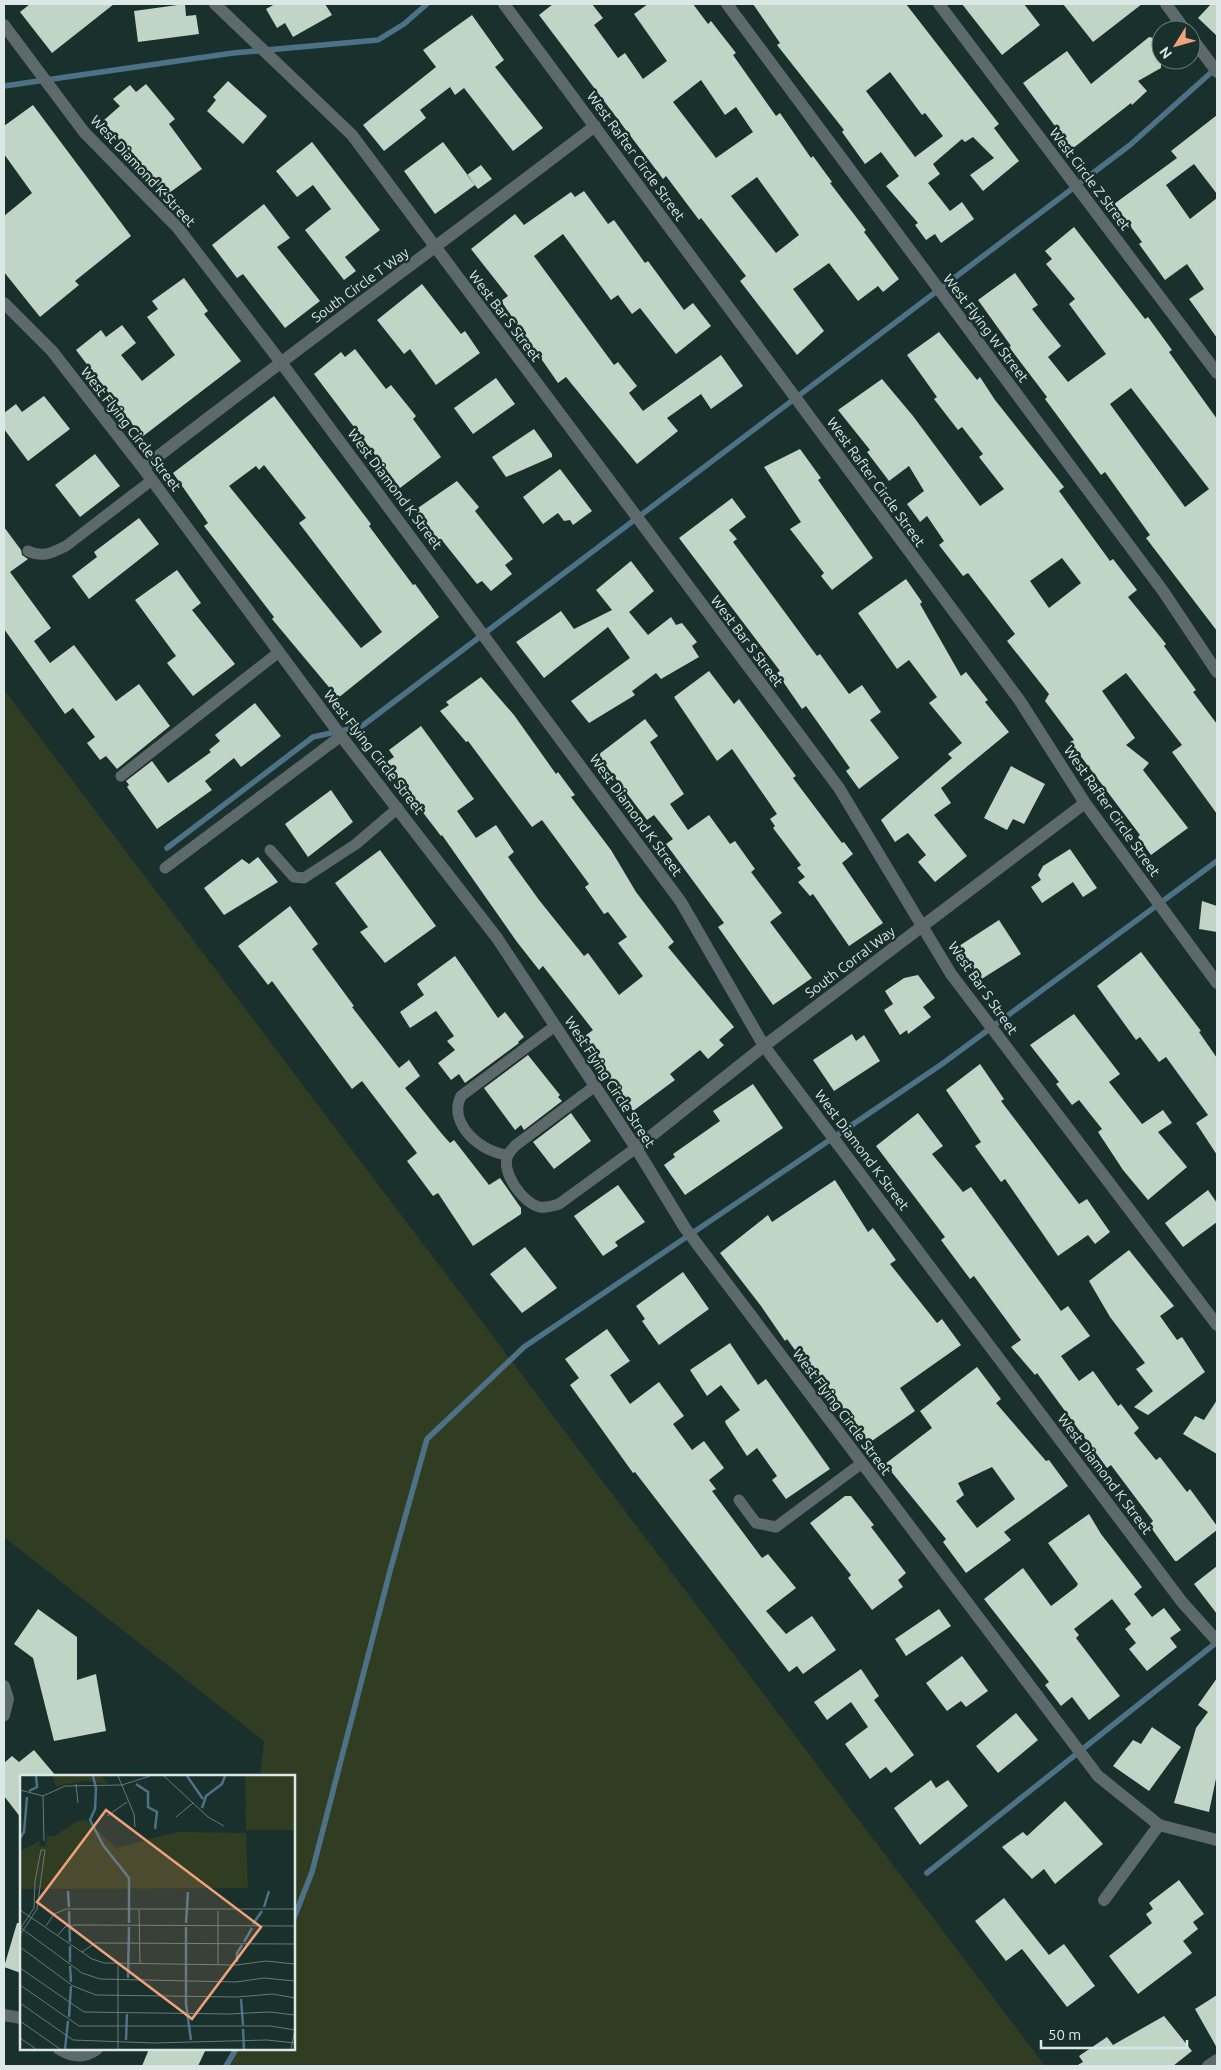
<svg xmlns="http://www.w3.org/2000/svg" width="1221" height="2070" font-family="Ubuntu,sans-serif">
<rect width="100%" height="100%" fill="#19302c"/>
<path fill="#313d23" d="M4 690 1045 2066H230L232 2049H294V1776H260L264 1741 4 1537Z"/>
<g fill="none" stroke-linecap="round" stroke-linejoin="round">
<path stroke="#4d7288" stroke-width="5.5" d="M4 86 233 53 378 40 404 24 427 4
M167 848 313 737 362 726 1130 145 1215 69
M927 1873 1217 1642
M294 1918 312 1872 390 1571 427 1439 524 1347 942 1064 1217 861
M226 2066 236 2049"/>
</g>
<path fill="#c0d5c6" fill-rule="evenodd" d="M30 4H114L52 53 20 12Z
M185 4 186 16 196 15 199 34 138 42 134 11Z
M275 4H325L332 15 293 37 285 23 277 28 266 9Z
M553 4H592L603 18 594 25 618 58 625 53 643 79 667 61 634 14 648 4H693L708 24 711 21 736 53 733 55 776 116 780 113 811 158 813 156 832 182 830 183 866 230 864 232 899 279 883 292 878 286 858 301 829 263 793 289 824 331 797 355 740 281 746 276 701 218 699 220 666 176 663 179 539 15ZM701 80 725 115 736 107 753 132 716 158 673 102ZM757 177 799 235 776 253 731 196Z
M753 4H906L999 124 994 128 1019 161 983 191 970 175 994 158 973 137 965 142 962 139 933 164 940 174 928 183 950 211 962 202 974 219 941 243 935 234 926 240 915 225 918 223 886 186 899 176 881 152 865 164 842 132 844 130 777 45 780 43ZM890 72 922 115 925 113 943 136 915 157 866 91Z
M962 4H1024L1040 25 1002 55Z
M1063 4H1142L1093 42Z
M1211 4H1217V36L1198 18Z
M472 15 504 60 495 67 543 128 513 151 464 88 455 95 450 87 420 110 426 118 384 151 363 125 436 67 423 50Z
M1149 37 1158 39 1161 44V68L1138 81 1147 91 1132 105 1131 103 1072 149 1023 83 1067 51 1091 84Z
M228 81 267 116 243 144 207 111 216 100 213 97Z
M146 84 175 119 169 124 202 169 165 196 133 153 131 155 103 121 120 106 113 99 130 85 136 92Z
M33 105 131 236 75 281 79 285 40 317 4 272V216L32 193 4 154V126Z
M1217 115V194L1194 164 1166 185 1190 219 1217 198V338L1189 299 1204 289 1187 264 1165 280 1139 244 1142 242 1114 204 1177 158 1171 151Z
M312 142 380 230 345 257 356 271 344 280 305 230 331 209 313 185 297 197 276 171Z
M443 142 475 185 435 214 404 171Z
M481 165 492 179 478 189 467 175Z
M584 191 608 224 614 220 645 263 648 261 684 310 693 303 711 326 676 354 640 308 632 314 618 295 611 300 563 234 534 256 614 365 618 362 637 386 629 393 643 411 721 355 743 386 711 409 701 394 667 418 678 431 637 464 566 377 558 383 501 301 508 296 471 249 515 214 524 225 571 192 575 197Z
M264 204 290 238 277 247 320 301 285 328 243 274 237 278 212 245Z
M1074 227 1145 319 1148 317 1172 350 1169 352 1217 419V631L1146 538 1150 535 1105 472 1101 475 1045 399 1047 397 1009 347 1011 346 978 300 1015 273 1038 305 1032 309 1061 346 1048 357 1068 382 1106 354 1069 304 1075 299 1046 264 1052 259 1045 251ZM1131 388 1209 489 1185 507 1110 404Z
M184 278 208 311 204 314 241 361 142 437 76 350 101 330 106 337 122 325 136 343 121 355 142 381 175 355 147 317 158 309 152 301Z
M422 284 461 334 465 331 480 353 436 385 410 349 404 354 377 320Z
M939 332 977 380 980 377 995 400 1064 487 1059 491 1110 561 1113 559 1137 590 1128 597 1166 644 1164 646 1196 690 1193 692 1217 724V814L1172 752 1182 745 1126 673 1102 691 1135 738 1126 745 1149 763 1143 770 1188 828 1151 855 1138 837 1140 835 1070 742 1074 740 1045 701 1049 694 1007 641 1015 634 968 573 963 576 939 545 944 541 927 516 920 522 907 504 924 491 909 466 889 481 867 452 870 450 838 410 882 379 913 416 980 506 1004 489 979 457 983 454 962 427 958 430 934 399 937 397 907 355ZM1062 558 1081 583 1049 608 1030 581Z
M355 349 386 389 391 385 416 416 413 419 441 457 400 488 314 374 341 352 345 357Z
M496 378 515 404 473 434 454 408Z
M44 396 70 429 28 461 4 429V413L16 404 22 412Z
M274 396 371 524 369 526 413 585 415 584 439 617 338 698 272 619 274 617 204 526 208 523 173 473ZM264 465 306 518 299 523 382 632 361 648 229 486 256 466 259 470Z
M534 429 552 454V457L506 477 492 457Z
M800 449 821 478 818 480 873 558 832 590 821 576 824 573 790 529 801 522 764 467Z
M95 454 120 486 80 517 55 485Z
M560 469 592 511 573 525 570 520 564 521 558 513 543 524 523 497Z
M457 481 479 507 475 511 513 559 505 565 512 574 491 591 482 581 477 584 441 539 439 541 415 510Z
M732 498 746 517 729 530 737 539 733 542 817 656 820 654 849 694 862 685 881 712 870 720 899 758 859 789 846 771 850 768 806 706 802 709 777 673 780 671 679 538Z
M139 518 159 544 89 599 72 576 97 557 94 552Z
M4 527 21 550 22 555 28 559 10 572 51 628 34 641 50 663 74 645 116 701 139 684 170 726 117 769 106 756 100 760 87 743 95 737 73 708 65 714 4 629Z
M631 561 654 591 629 612 648 635 671 617 676 625 682 623 697 642 692 646 699 657 661 679 656 673 632 691 635 695 589 723 571 701 630 658 608 627 544 678 516 642 561 611 574 629 612 610 596 590Z
M177 570 201 603 192 610 235 664 193 696 167 663 176 656 135 600Z
M906 579 922 602 920 604 961 676 966 672 988 700 985 702 1009 732 941 788 951 803 934 815 967 856 935 882 918 862 926 855 908 833 895 842 881 820 952 758 948 754 962 743 929 703 937 697 909 660 897 669 858 613Z
M709 671 734 704 739 699 796 776 793 778 842 843 844 842 853 854 842 863 883 923 849 946 813 894 810 896 798 882 805 877 797 868 801 865 773 828 775 826 770 819 777 814 732 749 717 761 674 697Z
M481 677 514 715 556 774 558 772 575 795 571 797 611 850 636 892 674 942 668 947 734 1027 719 1040 724 1045 708 1059 700 1050 670 1074 675 1080 633 1111 581 1039 593 1030 543 966 539 970 517 942 442 835 441 836 385 763 394 757 389 750 421 726 474 799 457 811 476 838 496 825 514 852 508 857 539 900 584 956 588 953 619 995 643 976 618 943 627 937 608 912 604 914 585 887 589 884 542 820 532 827 468 741 466 742 440 711 449 705 446 702Z
M255 703 281 736 241 767 234 758 205 781 212 790 157 829 127 787 129 785 126 781 152 761 168 783 211 752 209 750 220 741 215 735Z
M645 719 658 736 650 742 684 794 670 804 688 830 709 815 730 844 735 841 755 869 751 872 782 913 770 922 812 978 773 1005 718 927 724 923 666 844 673 839 654 815 647 820 598 755Z
M1011 766 1045 784 1024 824 1013 819 1007 830 984 818Z
M331 790 353 822 308 857 285 824Z
M1070 849 1097 888 1083 897 1073 882 1042 903 1031 887 1041 880 1038 875 1043 866Z
M380 850 436 926 385 963 360 932 368 927 335 883Z
M258 857 278 882 224 915 204 888 242 859 249 864Z
M1202 901 1217 906V932L1199 929Z
M290 906 318 944 312 949 354 1006 352 1007 399 1068 409 1060 420 1076 405 1088 442 1134 450 1143 454 1140 489 1185 500 1178 521 1208V1214L473 1246 438 1193 433 1196 407 1161 417 1153 362 1081 352 1089 272 981 268 985 238 946Z
M999 920 1021 954 980 980 959 946Z
M1141 952 1201 1031 1199 1032 1217 1058V1155L1196 1123 1208 1115 1166 1057 1159 1062 1140 1037 1136 1040 1097 986Z
M455 956 498 1018 505 1012 524 1037 518 1042 519 1043 465 1083 459 1074 451 1080 438 1063 455 1050 447 1041 454 1036 436 1011 410 1028 400 1012 424 995 417 984Z
M918 975 935 998 923 1007 931 1017 908 1034 907 1030 900 1035 884 1010 893 1004 885 991 904 978Z
M1074 1014 1120 1074 1109 1082 1142 1124 1163 1110 1172 1123 1158 1132 1187 1167 1148 1200 1123 1170 1098 1132 1102 1129 1079 1100 1072 1105 1056 1084 1059 1082 1030 1045Z
M852 1034 856 1041 864 1035 880 1061 834 1091 813 1060Z
M528 1055 560 1095 558 1097 562 1101 524 1130 521 1125 515 1130 484 1088Z
M980 1064 1004 1099 1001 1101 1079 1204 1087 1199 1110 1232 1095 1244 1088 1235 1058 1256 1005 1179 1001 1182 975 1146 981 1142 946 1090Z
M753 1084 783 1128 685 1195 664 1165 675 1157 673 1154 720 1121 713 1111Z
M571 1113 591 1141 554 1169 533 1142Z
M918 1113 943 1146 932 1154 963 1192 971 1187 1061 1311 1068 1306 1090 1336 1061 1356 1079 1381 1093 1371 1118 1406 1121 1404 1139 1428 1134 1433 1156 1460 1160 1457 1187 1492 1190 1489 1217 1526V1530L1177 1561H1175L1149 1525 1153 1521 1111 1465 1107 1468 1037 1373 1035 1375 1011 1347 1021 1340 974 1276 970 1279 941 1240 945 1237 876 1146Z
M835 1180 868 1232 873 1228 896 1260 890 1264 937 1323 942 1319 961 1345 900 1388 915 1411 869 1443 825 1384 822 1387 787 1339 785 1341 761 1306 720 1253 768 1215 772 1222Z
M618 1185 645 1222 615 1242 618 1246 603 1256 574 1216Z
M1208 1190 1217 1203V1222L1183 1247 1165 1223Z
M525 1247 557 1288 522 1313 490 1274Z
M1129 1250 1174 1306 1160 1316 1177 1340 1182 1337 1205 1372 1148 1415 1134 1407 1153 1391 1136 1369 1145 1363 1110 1317 1089 1281Z
M683 1272 709 1309 659 1345 642 1321 645 1319 636 1306Z
M607 1329 630 1361 610 1375 630 1404 659 1382 684 1416 673 1424 692 1450 704 1441 724 1468 709 1480 716 1489 712 1491 762 1558 768 1554 796 1588 766 1611 786 1634 812 1616 836 1650 803 1674 797 1666 789 1672 635 1472 633 1473 570 1385 579 1378 565 1359Z
M730 1343 758 1385 766 1379 830 1469 786 1499 772 1480 777 1476 757 1448 747 1456 726 1424 725 1421 740 1410 721 1385 707 1396 690 1370Z
M977 1367 1001 1399 996 1403 1046 1461 1049 1460 1068 1486 1004 1532 1011 1540 966 1573 943 1542 946 1539 885 1464 932 1428 920 1411ZM992 1467 1015 1499 977 1528 956 1501 964 1495 958 1483Z
M1217 1400V1454L1183 1434 1195 1416 1204 1420Z
M845 1496H851L874 1525 871 1527 906 1573 898 1580 903 1587 872 1610 848 1578 851 1575 810 1523Z
M1089 1514 1101 1534 1142 1587 1134 1594 1152 1617 1164 1608 1181 1630 1170 1638 1177 1647 1147 1671 1129 1649 1136 1643 1125 1629 1131 1624 1112 1599 1074 1629 1079 1635 1076 1638 1120 1696 1089 1720 1072 1697 1061 1706 1045 1685 1049 1682 984 1599 1023 1568 1051 1606 1076 1587 1078 1584 1048 1543Z
M1217 1566V1614L1194 1584Z
M38 1609 77 1637V1680L96 1674 106 1731 54 1741 33 1658 14 1644Z
M939 1609 951 1626 906 1656 895 1639Z
M962 1656 988 1691 966 1707 961 1701 947 1711 926 1683Z
M861 1669 879 1696 874 1700 914 1755 891 1773 886 1767 870 1779 845 1744 868 1727 851 1702 827 1720 814 1702Z
M1217 1678V1774L1209 1812 1174 1803 1196 1728 1208 1712 1198 1705Z
M1016 1713 1038 1740 998 1773 976 1746Z
M1152 1727 1181 1747 1149 1791 1113 1766 1133 1740 1141 1744Z
M34 1750 56 1776H21V1818L4 1796V1763L12 1756 19 1762Z
M931 1780 936 1788 948 1780 968 1806 920 1845 894 1808Z
M1065 1801 1103 1844 1055 1884 1044 1869 1032 1879 1002 1847 1023 1832 1027 1836Z
M1179 1880 1204 1914 1193 1922 1198 1929 1183 1941 1192 1953 1138 1994 1109 1956 1152 1923 1146 1914 1153 1909 1149 1903Z
M1004 1898 1049 1955 1064 1944 1095 1986 1067 2007 1022 1949 1006 1961 975 1921Z
M17 1923H21V1973L4 1967Z
M1217 1995V2048L1195 2009Z
M1164 2016 1192 2051 1173 2066H1076L1083 2062 1079 2056 1107 2037 1113 2045Z
M149 2049H206L198 2066H142Z"/>
<g fill="none" stroke-linecap="round" stroke-linejoin="round">
<path stroke="#5e696b" stroke-width="11" d="M28 551C43 558 52 553 66 546L152 480
M121 776 279 652
M270 850 294 877 304 878 356 844 398 808
M165 868 341 736
M595 1086 516 1145C513 1148 510 1151 508 1155 500 1171 523 1204 540 1207 547 1208 553 1206 559 1204L636 1148
M508 1155C482 1153 447 1124 461 1096L555 1026
M739 1500 756 1523 776 1527 862 1463"/>
<path stroke="#5e696b" stroke-width="12" d="M215 4 352 135 839 788 951 974 1217 1325
M504 4 1020 701 1085 803 1217 983
M727 4 1163 591 1217 672
M939 4 1217 373
M1166 4 1185 30
M4 25 84 132 178 228 280 361 681 902 764 1046 1182 1602 1217 1641
M1191 37 1217 72
M4 303 52 351 143 468 341 736 497 938 636 1148 685 1228 1098 1776 1159 1825 1217 1840
M143 468C292 352 445 241 595 126
M636 1148 764 1046 1085 803
M4 1686 8 1699 4 1715
M1104 1900 1159 1825
M4 2015 21 2018
M59 2049C72 2057 85 2058 97 2049
M1208 2066 1217 2060"/>
</g>
<g text-anchor="middle" stroke-width="5" stroke-linejoin="round" paint-order="stroke">
<g font-size="14" fill="#dbe8e6" stroke="#19302c">
<text transform="translate(636 156) rotate(54)" y="5">West Rafter Circle Street</text>
<text transform="translate(143 171) rotate(47)" y="5">West Diamond K Street</text>
<text transform="translate(1090 179) rotate(53)" y="5">West Circle Z Street</text>
<text transform="translate(360 285) rotate(-36)" y="5">South Circle T Way</text>
<text transform="translate(505 316) rotate(53)" y="5">West Bar S Street</text>
<text transform="translate(986 328) rotate(53)" y="5">West Flying W Street</text>
<text transform="translate(131 429) rotate(52)" y="5">West Flying Circle Street</text>
<text transform="translate(876 482) rotate(54)" y="5">West Rafter Circle Street</text>
<text transform="translate(395 489) rotate(53)" y="5">West Diamond K Street</text>
<text transform="translate(747 641) rotate(53)" y="5">West Bar S Street</text>
<text transform="translate(374 752) rotate(52)" y="5">West Flying Circle Street</text>
<text transform="translate(1112 811) rotate(55)" y="5">West Rafter Circle Street</text>
<text transform="translate(636 815) rotate(54)" y="5">West Diamond K Street</text>
<text transform="translate(850 962) rotate(-37)" y="5">South Corral Way</text>
<text transform="translate(983 988) rotate(55)" y="5">West Bar S Street</text>
<text transform="translate(610 1082) rotate(57)" y="5">West Flying Circle Street</text>
<text transform="translate(862 1150) rotate(53)" y="5">West Diamond K Street</text>
<text transform="translate(842 1412) rotate(53)" y="5">West Flying Circle Street</text>
<text transform="translate(1105 1474) rotate(53)" y="5">West Diamond K Street</text>
</g>
</g>
<g transform="translate(20 1775)">
<rect width="275" height="275" fill="#19302c"/>
<path d="M32 1H82L88 9 63 6 36 11ZM225 1H275V55H226ZM66 45 96 73 157 57 226 58 228 113 0 114V76L20 66 19 71 25 72 27 61H35L57 46Z" fill="#313d23"/>
<path fill="none" stroke="#4d7288" stroke-width="2.5" d="M73 1 76 13 75 34 70 45 83 70 109 103V148M167 1 183 24M116 9 128 17V32L137 37 135 54M9 16 17 12 16 1M182 33 186 21 202 9 205 1M0 63 4 57 7 22M48 116 49 132M244 132 249 116M49 136 50 167M166 148 168 117M233 149 242 136M166 152V229L171 265M224 167 232 153M50 171V187M217 187V178L222 170M50 191 51 207M108 203 109 152M221 224 223 250M49 242 51 211M223 254 224 274M106 265 107 239M45 274 48 246"/>
<path fill="none" stroke="#677a76" stroke-width="1" d="M98 1 114 39 115 52M144 1 188 42 204 51M56 9 58 28M0 15 23 21 45 11 102 10 130 1M23 21 24 66M87 41 107 27M156 42 173 28M0 135 72 184 84 188 216 190 246 186 275 189M119 135 120 188M198 136V190M26 151 34 139 46 134H275M1 153 62 198 80 204 216 207 244 203 275 206M0 154 14 133 15 106 21 75H25L17 134 0 160M38 160 45 152 54 150 275 151M0 172 53 211 76 220 217 222 253 219 275 223M62 177 75 168 275 169M98 188V274M0 193 64 237 208 239 250 237 275 240M0 210 59 251H251L275 255M0 228 53 265 134 268 247 265 275 268M0 246 40 274M0 263 16 274M271 274 275 254"/>
<path fill="#f0a27a" fill-opacity="0.15" stroke="#f0a27a" stroke-width="2.5" d="M86 35 241 152 172 244 17 127Z"/>
<rect width="275" height="275" fill="none" stroke="#dbe8e6" stroke-width="2.5"/>
</g>
<rect width="1221" height="2070" fill="none" stroke="#dbe8e6" stroke-width="10"/>
<g transform="translate(1176 45) rotate(233)"><circle r="24" fill="#19302c" stroke="#677a76"/>
<path d="M0-4L9 19L0 12L-9 19Z" fill="#f0a27a"/>
<text y="-8" font-size="14" font-weight="bold" text-anchor="middle" fill="#dbe8e6">N</text>
</g>
<path d="M1041 2040v8h146v-8" fill="none" stroke="#dbe8e6" stroke-width="2.5"/>
<text x="1048" y="2040" font-size="15" fill="#dbe8e6" stroke="#19302c" stroke-width="4" paint-order="stroke">50 m</text>
</svg>
